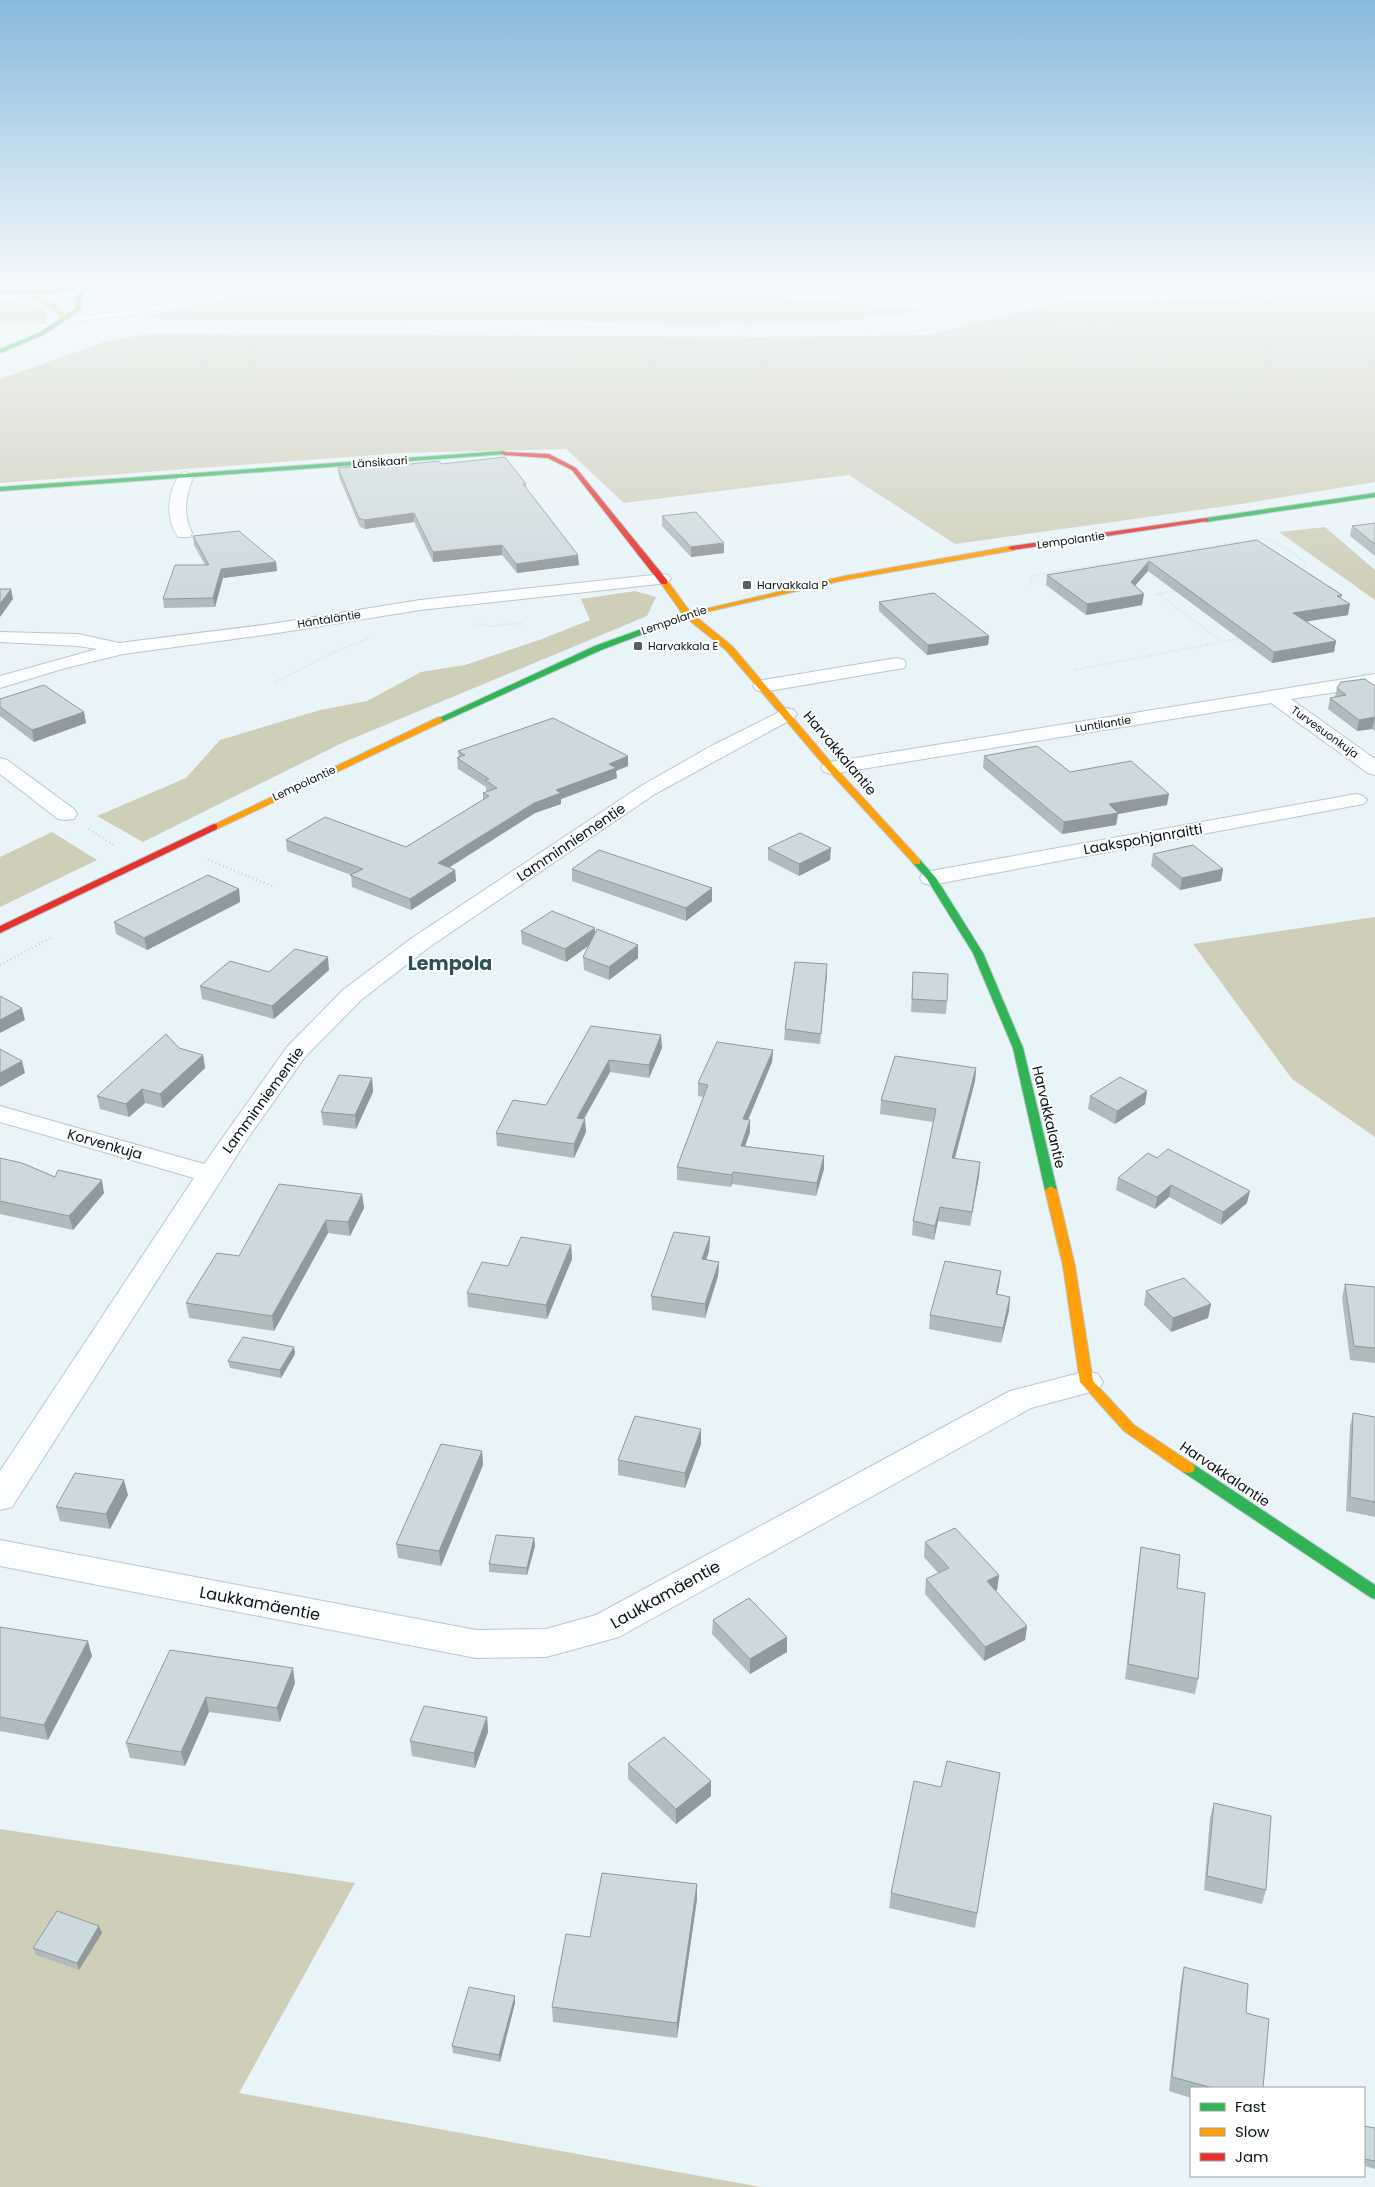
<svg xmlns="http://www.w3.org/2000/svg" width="1375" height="2187" font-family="Poppins,sans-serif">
<rect width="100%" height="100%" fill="#e8f4f8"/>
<path fill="#ecead5" d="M111 284H187L130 302 105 316H96L86 312V296L93 291Z
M0 323 46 324 31 330H0Z"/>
<path fill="#cfceb9" d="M289 284H623L929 310 817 324 675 325 581 321 365 319 163 320 145 316Z
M793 284H1375V286L1332 288 1075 290Z
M1375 297V482L1241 504 955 544 849 475 624 503 566 449 401 453 0 483V379L107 341 153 333 754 337 927 335 1073 299Z
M0 299 37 305 47 313 46 324 0 323Z
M1325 527 1375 570V600L1279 532Z
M635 591 656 597 647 616 342 743 143 842 97 816 186 778 220 740 320 710 367 701 421 672 465 665 542 639 590 620 581 599Z
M52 832 97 860 0 907V857Z
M1375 917V1137L1292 1079 1193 944Z
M0 1829 355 1883 239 2093 761 2187H0Z"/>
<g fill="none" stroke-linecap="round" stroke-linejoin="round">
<g stroke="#bbc7ca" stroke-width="2">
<path id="lane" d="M250 284H263L140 314 66 322 63 320 66 318 140 310Z"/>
</g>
<g stroke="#bbc7ca" stroke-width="2">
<path id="street" d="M185 472 190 474 193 477C186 498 182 512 192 533L190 537H178C165 518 167 493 180 474Z
M662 574 668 575 671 579 668 583 420 610 271 634 123 654 62 669 0 688V676L97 649 78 646 0 642V632L78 634 119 643 271 624 420 600Z
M897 658 904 660 906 664 904 668 763 692 756 690 753 686 756 682 763 680Z
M1375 674V686L1291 699 1375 759V775L1368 773 1271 703 831 774 824 772 821 768 824 764 831 762Z
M787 708 794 710 797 714 794 718 655 794 428 948 361 1000 305 1057 248 1138 12 1507 0 1510V1471L194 1178 0 1122V1106L204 1164 287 1047 343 990 412 938 641 786 713 745Z
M0 758 7 760 74 809 77 814 74 819 66 820 58 819 0 774Z
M1356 794 1363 796 1367 800 1363 804 931 885 923 883 920 878 923 873 931 871Z
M1087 1371 1098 1374 1103 1382 1098 1390 1031 1408 619 1637 546 1657 476 1658 0 1566V1540L476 1630 546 1629 596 1615 1010 1391Z"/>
</g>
<g stroke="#bbc7ca" stroke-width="2">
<path id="fast" d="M84 285 89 286 82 297 81 310 43 335 0 353V349L39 333 76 308V297Z
M504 451 507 453 506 454 0 491V487Z
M1375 493V497L1206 522 1203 520 1206 518Z
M694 610 701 612 601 650 442 722 439 723 435 720 595 646Z
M917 859 920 860 936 878 983 953 1023 1048 1057 1190 1055 1193H1047L1045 1190 1013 1048 973 953 927 879 912 862Z
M1188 1463 1193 1464 1375 1585V1599L1370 1597 1183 1472 1181 1468 1183 1464Z"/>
</g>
<g stroke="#bbc7ca" stroke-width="2">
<path id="slow" d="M24 292H28L57 306 69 320 64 321 53 308 24 294Z
M1012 546H1015V550L845 580 697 614 693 612 845 576Z
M661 580H667L690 612 732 646 834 766 920 860V864H914L828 770 726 650 684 616 660 582Z
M439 717 443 720 442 722 217 829H211L209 827Z
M1051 1186 1057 1190 1075 1266 1093 1381 1134 1425 1193 1464 1195 1468 1193 1472 1188 1473 1183 1472 1124 1431 1080 1382 1063 1266 1045 1190Z"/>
</g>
<g stroke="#bbc7ca" stroke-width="2">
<path id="jam" d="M84 284H96L51 294 0 293V289L51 290Z
M502 452 549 454 576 468 667 580V584H661L572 470 548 458 504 455 501 453Z
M1206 518 1208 519V521L1012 550 1008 548 1012 546Z
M214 824 217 825V829L0 933V926Z"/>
</g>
<path stroke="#ccd1d3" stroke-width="2" stroke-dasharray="0.5 2" stroke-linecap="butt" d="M755 284 807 289 1062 294
M1034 284 1037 295
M279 288 330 293 415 326 492 343 553 363 578 380 610 392 725 412 821 411 1090 387 1289 384 1352 360 1375 357
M1068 295 1162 296
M1123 295 1171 284
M1176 297 1375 291
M1040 300 1081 323 1375 339
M1020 318 1081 323 1091 342 1155 367 1234 383
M225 324 331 284
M467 324 502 312 607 305 674 284
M180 325 412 326
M420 326 547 324 684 333 863 329 1069 295
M604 328 607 305 605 284
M183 342 204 355 202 376 423 401
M1091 342 1079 359 1141 406 1262 408 1375 382
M46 358 138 352 195 338 266 327
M1250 386 1313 396
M1339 392 1364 397 1375 402
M572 441 643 398 812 284
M53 460C427 403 800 342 1176 297
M1032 584 1030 576 1260 538C1277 542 1292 551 1305 563L1304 568 1300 570
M1178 590 1158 594 1221 641
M476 624 491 626 523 623
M1075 670 1241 638
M275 682 330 654 369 638"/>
<path stroke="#ccd1d3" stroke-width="2.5" stroke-dasharray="1 3" stroke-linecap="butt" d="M89 829 115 846
M208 860 272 886
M0 965 50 938"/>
<use href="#lane" fill="#fcfdfe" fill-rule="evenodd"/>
<use href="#street" fill="#fcfdfe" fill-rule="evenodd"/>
<use href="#fast" fill="#30b455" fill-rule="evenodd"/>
<use href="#slow" fill="#ff9f0a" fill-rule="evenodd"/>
<use href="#jam" fill="#e5322d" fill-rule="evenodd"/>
</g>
<path fill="#b0bbbe" d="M441 464 526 484 527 489 579 565 517 573 502 555 433 562 414 522 365 529 360 527 339 477 338 468H372Z
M662 516 724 543V553L691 557 662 526Z
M1375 523V556L1350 536 1352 526Z
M193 536 276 562 277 571 223 578 215 607 164 608 163 599 205 565 194 545Z
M1257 540 1342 595 1341 599 1348 615 1306 621 1336 641 1334 652 1272 663 1148 571 1135 586 1142 605 1086 615 1046 585 1047 575Z
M879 602 989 636 988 645 927 655 879 611Z
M1375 686V731L1372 729 1357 731 1328 709 1330 698 1335 697 1337 688Z
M0 699 84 712 86 723 34 742 0 716Z
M458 751 628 766 616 771 617 778 561 799V804L535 813 449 868 455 870 456 881 411 910 352 887 351 875 287 851 286 840 406 847 483 800V793L487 792 486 791V787L458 769 457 758H459Z
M984 756 1070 772 1167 805 1118 814 1116 825 1062 834 983 768Z
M768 848 830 860 799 876 768 860Z
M1153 854 1223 869 1221 881 1180 890 1151 866Z
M572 869 712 901 686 921 572 881Z
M239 889 240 902 147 950 116 934 114 922Z
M521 931 595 933 638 958 609 980 584 970 583 957 589 945 566 962 522 944Z
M329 970 274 1019 202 999 200 986 269 972Z
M913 972 947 1001 946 1014 911 1012Z
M827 975 820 1044 784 1040 785 1029Z
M591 1026 662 1048 649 1078 610 1072 584 1119 586 1132 574 1158 497 1146 496 1133 546 1105Z
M179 1048 203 1055 205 1068 163 1108 145 1103 129 1117 100 1109 97 1096Z
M773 1050 772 1062 748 1120 750 1132 745 1146 824 1156V1169L816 1196 732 1184 731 1187 677 1180V1167L703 1097 698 1096V1083Z
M976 1068 975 1081 955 1159 980 1162 979 1176 970 1226 938 1221 934 1240 912 1235 913 1221 933 1122 880 1114 881 1100Z
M372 1078 373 1092 356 1129 323 1125 321 1112Z
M1147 1091 1145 1104 1115 1124 1088 1109 1090 1096Z
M1148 1153 1247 1203 1221 1225 1169 1197 1155 1209 1116 1190 1118 1178Z
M0 1158 55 1177 104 1193 73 1230 0 1214Z
M362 1194 364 1208 350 1236 328 1233 274 1331 189 1318 186 1303 239 1256Z
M710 1237 709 1251 706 1260 719 1262 718 1276 705 1318 652 1310 651 1296Z
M571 1245 572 1259 547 1319 468 1307 467 1293 508 1266Z
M1001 1271 999 1285 997 1294 1010 1297 1009 1311 1001 1343 929 1329 930 1315Z
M1345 1284 1375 1287V1363L1350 1360 1342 1298Z
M1146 1291 1211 1304 1208 1318 1171 1332 1144 1305Z
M294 1347 295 1354 281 1378 230 1368 228 1361Z
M1353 1413 1375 1417V1517L1346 1511 1350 1427Z
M701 1444 685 1488 618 1475V1460Z
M482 1451 483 1465 441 1566 398 1558 396 1544Z
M128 1495 110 1529 60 1521 56 1507Z
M534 1538 535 1546 527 1575 489 1572V1564Z
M925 1542 999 1575 997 1590H995L1027 1626 1025 1640 984 1661 925 1594 926 1579 938 1573 924 1557Z
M1141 1547 1177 1588 1198 1679 1195 1694 1125 1679 1139 1562Z
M713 1620 787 1637V1652L750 1674 712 1634Z
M0 1627 92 1656 48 1740 0 1731Z
M170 1650 295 1683 280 1722 209 1712 185 1766 130 1758 126 1743Z
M487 1717 488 1732 475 1768 412 1756 410 1741Z
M628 1764 711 1781V1796L676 1824 628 1779Z
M941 1787H998L975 1928 889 1908 891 1893Z
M1214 1803 1266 1890 1262 1904 1204 1890 1210 1818Z
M697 1884V1899L677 2038 553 2022 552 2007 590 1937Z
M102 1933 79 1970 36 1955 33 1948Z
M1184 1967 1246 2013 1263 2088H1191V2098L1169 2091 1181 1982Z
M515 2003 500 2062 453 2053 452 2046Z
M1364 2126 1375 2128V2169L1364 2166Z"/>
<path fill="#90999b" d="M414 513V522L365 529 364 520Z
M724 543V553L691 557V547Z
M502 545V555L433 562V552Z
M578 555 579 565 517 573 516 564Z
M1149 561 1148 571 1129 592 1131 582Z
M276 562 277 571 223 578 215 607 213 598 221 569Z
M11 589 13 599 0 617V604Z
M1144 594 1142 605 1086 615 1087 604Z
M1350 604 1348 615 1291 624 1293 613Z
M989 636 988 645 927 655 928 645Z
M1336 641 1334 652 1272 663 1274 652Z
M84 712 86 723 34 742 32 730Z
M1375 717 1372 729 1357 731 1359 720Z
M628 756V766L616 771 617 778 561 799V804L535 813 438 874V863L556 790 609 764Z
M1169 794 1167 805 1118 814 1116 825 1062 834 1064 822 1109 804Z
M831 848 830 860 799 876V864Z
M1223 869 1221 881 1180 890 1182 878Z
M455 870 456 881 411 910 410 899Z
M712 888V901L686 921V908Z
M239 889 240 902 147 950 144 938Z
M595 928V941L566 962 565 949Z
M638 945V958L609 980V967Z
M328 957 329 970 274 1019 272 1006Z
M827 964V975L820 1044 821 1034Z
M22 1008 25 1020 0 1033V1020Z
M661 1035 662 1048 649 1078V1065Z
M773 1050 772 1062 743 1132V1119Z
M203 1055 205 1068 163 1108 160 1094Z
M609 1060 610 1072 577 1131V1118Z
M22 1061 25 1073 0 1087V1073Z
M976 1068 975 1081 951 1172 952 1158Z
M372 1078 373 1092 356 1129 355 1115Z
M142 1089 145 1103 129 1117 126 1104Z
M1147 1091 1145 1104 1115 1124 1117 1111Z
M585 1119 586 1132 574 1158V1144Z
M750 1120V1132L741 1158V1146Z
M824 1156V1169L816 1196 817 1183Z
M980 1162 979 1176 970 1226 972 1212Z
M733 1172 732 1184 731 1187 732 1175Z
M102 1180 104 1193 73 1230 69 1216Z
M1171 1185 1169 1197 1155 1209 1157 1197Z
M1250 1191 1247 1203 1221 1225 1223 1212Z
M362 1194 364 1208 350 1236 348 1222Z
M940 1207 938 1221 934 1240 935 1226Z
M326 1220 328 1233 274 1331 272 1316Z
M710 1237 709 1251 702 1273V1259Z
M571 1245 572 1259 547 1319 546 1305Z
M719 1262 718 1276 705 1318V1304Z
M1001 1271 999 1285 994 1308 996 1294Z
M1010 1297 1009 1311 1001 1343 1003 1328Z
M1211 1304 1208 1318 1171 1332 1173 1318Z
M294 1347 295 1354 281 1378 280 1370Z
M701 1429V1444L685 1488V1473Z
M482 1451 483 1465 441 1566 439 1551Z
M124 1480 128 1495 110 1529 106 1514Z
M534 1538 535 1546 527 1575V1568Z
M999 1575 997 1590 985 1595 987 1581Z
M1027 1626 1025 1640 984 1661 985 1647Z
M787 1637V1652L750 1674V1659Z
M88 1641 92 1656 48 1740 44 1725Z
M293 1668 295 1683 280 1722 277 1708Z
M206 1697 209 1712 185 1766 181 1752Z
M487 1717 488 1732 475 1768 474 1753Z
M711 1781V1796L676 1824V1809Z
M697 1884V1899L677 2038V2023Z
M99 1926 102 1933 79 1970 77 1963Z
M515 1996V2003L500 2062 499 2055Z"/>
<path fill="#cddadd" stroke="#90999b" d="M505 457 526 484H523L578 555 516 564 502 545 433 552 414 513 364 520 359 518 338 468 371 465 372 468 439 461 441 464Z
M696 512 724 543 691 547 662 516Z
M1375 523V544L1352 526Z
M239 531 276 562 221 569 213 598 163 599 175 565H209L193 536Z
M1257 540 1342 595 1337 596 1350 604 1293 613 1336 641 1274 652 1149 561 1131 582 1144 594 1087 604 1047 575Z
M0 589H11L0 604Z
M934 593 989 636 928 645 879 602Z
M1365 679 1375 686V717L1359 720 1330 698 1346 695 1337 688 1341 682Z
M44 685 84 712 32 730 0 707V699Z
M553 718 628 756 609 764 616 768 556 790 561 793 534 803 438 863 455 870 410 899 350 875 363 869 286 840 325 817 406 847 489 796 483 793 497 788 485 780 489 779 457 758 465 755 458 751Z
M1037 746 1070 772 1131 761 1169 794 1109 804 1118 813 1064 822 984 756Z
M800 833 831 848 799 864 768 848Z
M1193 845 1223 869 1182 878 1153 854Z
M599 850 712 888 686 908 572 869Z
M208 875 239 889 144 938 114 922Z
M552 911 595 928 565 949 521 931Z
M597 929 638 945 609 967 583 957Z
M295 949 328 957 272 1006 200 986 230 961 269 972Z
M795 962 827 964 821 1034 785 1029Z
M913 972 948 974 947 1001 912 999Z
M0 996 22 1008 0 1020Z
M591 1026 661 1035 649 1065 609 1060 577 1118 585 1119 574 1144 496 1133 513 1100 546 1105Z
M166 1034 179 1048 203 1055 160 1094 142 1089 126 1104 97 1096Z
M717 1042 773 1050 743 1119 750 1120 741 1146 824 1156 817 1183 733 1172 732 1175 677 1167 708 1085 698 1083Z
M0 1049 22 1061 0 1073Z
M895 1056 976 1068 952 1158 980 1162 972 1212 940 1207 935 1226 913 1221 936 1109 881 1100Z
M339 1075 372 1078 355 1115 321 1112Z
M1120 1077 1147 1091 1117 1111 1090 1096Z
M1168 1149 1250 1191 1223 1212 1171 1185 1157 1197 1118 1178 1148 1153 1157 1158Z
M0 1158 22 1163 55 1177 58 1170 102 1180 69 1216 0 1201Z
M279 1184 362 1194 348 1222 326 1220 272 1316 186 1303 217 1253 239 1256Z
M674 1232 710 1237 702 1259 719 1262 705 1304 651 1296Z
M521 1237 571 1245 546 1305 467 1293 482 1262 508 1266Z
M945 1261 1001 1271 996 1294 1010 1297 1003 1328 930 1315Z
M1184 1278 1211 1304 1173 1318 1146 1291Z
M1345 1284 1375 1287V1348L1354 1346Z
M243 1337 294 1347 280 1370 228 1361Z
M1353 1413 1375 1417V1502L1350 1497Z
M635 1416 701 1429 685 1473 618 1460Z
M441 1444 482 1451 439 1551 396 1544Z
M75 1473 124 1480 106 1514 56 1507Z
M955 1528 999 1575 987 1581 1027 1626 985 1647 926 1579 949 1568 925 1542Z
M496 1535 534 1538 527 1568 489 1564Z
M1141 1547 1180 1555 1177 1588 1205 1593 1198 1679 1128 1664Z
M749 1598 787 1637 750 1659 713 1620Z
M0 1627 88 1641 44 1725 0 1717Z
M170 1650 293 1668 277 1708 206 1697 181 1752 126 1743Z
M424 1706 487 1717 474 1753 410 1741Z
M664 1737 711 1781 676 1809 628 1764Z
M947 1761 1000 1773 977 1913 891 1893 914 1781 941 1787Z
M1214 1803 1271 1816 1266 1890 1207 1876Z
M602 1873 697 1884 677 2023 552 2007 566 1934 590 1937Z
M57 1911 99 1926 77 1963 33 1948Z
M1184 1967 1248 1984 1246 2013 1269 2019 1263 2088H1213L1172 2077Z
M469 1987 515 1996 499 2055 452 2046Z
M1364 2126 1375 2128V2161L1364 2159Z"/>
<linearGradient id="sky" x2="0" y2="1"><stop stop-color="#88b9dc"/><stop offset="0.48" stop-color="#f5fafc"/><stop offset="1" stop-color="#f5fafc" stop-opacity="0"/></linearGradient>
<rect width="1375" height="590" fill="url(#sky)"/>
<g fill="#556265" stroke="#fff" stroke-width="2">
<rect x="742" y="580" width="10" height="10" rx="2.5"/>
<rect x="633" y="641" width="10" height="10" rx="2.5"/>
</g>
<g text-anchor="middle" stroke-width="4" stroke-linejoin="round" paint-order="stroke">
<g font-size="11" fill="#061316" stroke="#fff">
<text transform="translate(380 462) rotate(-4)" y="4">Länsikaari</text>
<text transform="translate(1071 540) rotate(-8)" y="4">Lempolantie</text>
<text transform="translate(329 619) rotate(-9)" y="4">Häntäläntie</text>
<text transform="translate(674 620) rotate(-19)" y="4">Lempolantie</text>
<text transform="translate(1103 724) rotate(-9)" y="4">Luntilantie</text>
<text transform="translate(1325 732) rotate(36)" y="4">Turvesuonkuja</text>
<text transform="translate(304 783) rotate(-25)" y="4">Lempolantie</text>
</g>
<g font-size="11" fill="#061316" stroke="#fff" text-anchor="start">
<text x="757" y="589">Harvakkala P</text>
<text x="648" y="650">Harvakkala E</text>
</g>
<g font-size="14" fill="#061316" stroke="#fff">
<text transform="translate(840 753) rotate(50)" y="5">Harvakkalantie</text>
<text transform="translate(1143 839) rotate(-10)" y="5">Laakspohjanraitti</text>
<text transform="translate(571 842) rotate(-34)" y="5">Lamminniementie</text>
<text transform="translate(263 1100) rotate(-54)" y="5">Lamminniementie</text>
<text transform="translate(1049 1117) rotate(77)" y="5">Harvakkalantie</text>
<text transform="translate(105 1144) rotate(16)" y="5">Korvenkuja</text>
<text transform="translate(1225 1474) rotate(34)" y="5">Harvakkalantie</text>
</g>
<g font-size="16" fill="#061316" stroke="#fff">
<text transform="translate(665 1594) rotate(-29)" y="6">Laukkamäentie</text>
<text transform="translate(260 1603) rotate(11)" y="6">Laukkamäentie</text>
</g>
<g font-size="19" font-weight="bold" fill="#2f5059" stroke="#fff">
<text x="450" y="970">Lempola</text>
</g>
</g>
<rect x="1190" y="2087" width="175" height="90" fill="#ffffff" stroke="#9ba1a2"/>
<rect x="1200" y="2103" width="25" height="8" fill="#30b455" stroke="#9ba1a2"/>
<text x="1235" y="2112" font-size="15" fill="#061316">Fast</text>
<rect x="1200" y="2128" width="25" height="8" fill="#ff9f0a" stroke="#9ba1a2"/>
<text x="1235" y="2137" font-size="15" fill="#061316">Slow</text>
<rect x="1200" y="2153" width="25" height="8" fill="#e5322d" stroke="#9ba1a2"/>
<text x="1235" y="2162" font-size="15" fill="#061316">Jam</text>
</svg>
